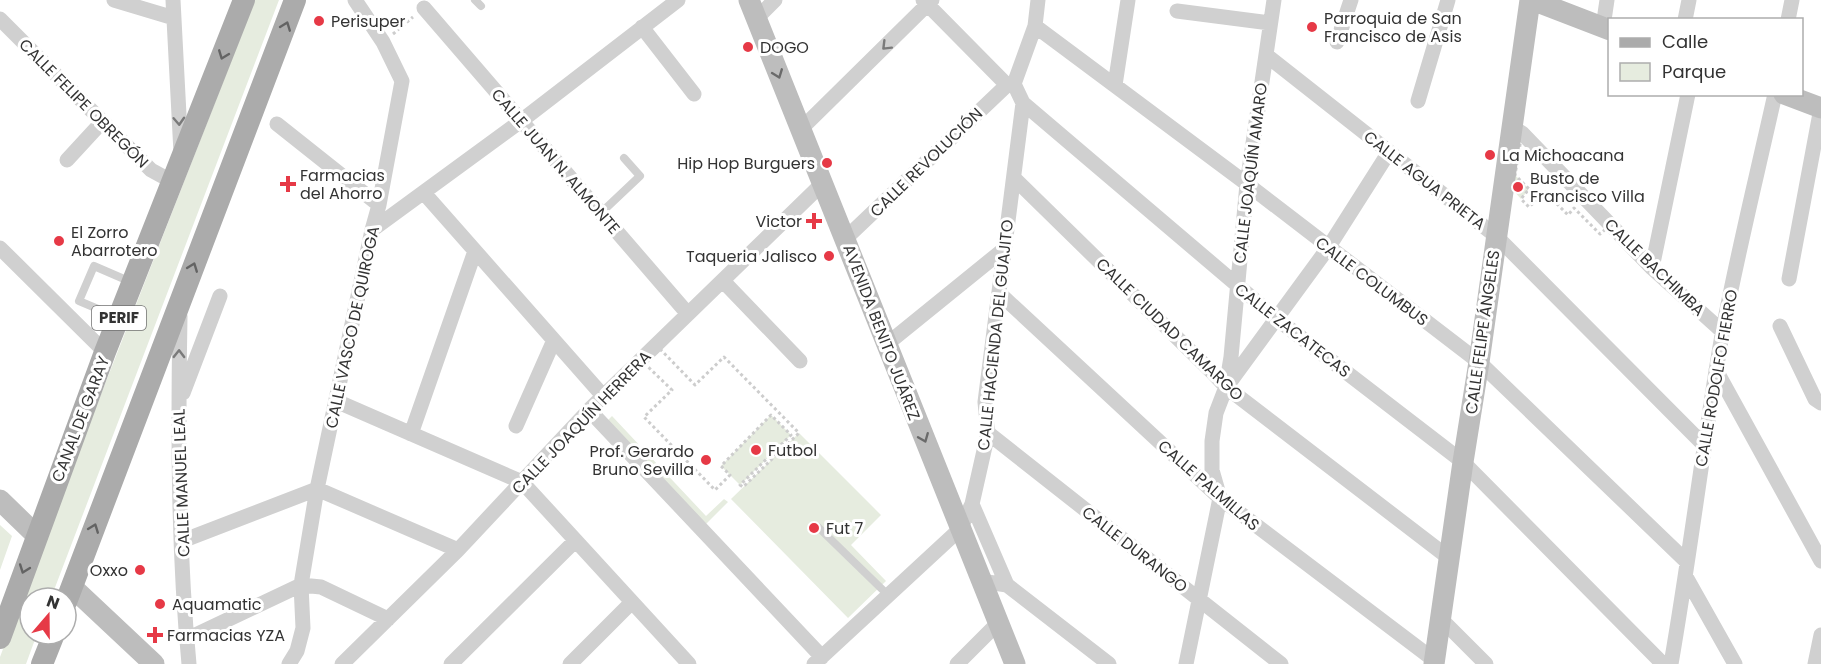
<svg xmlns="http://www.w3.org/2000/svg" width="1821" height="664" font-family="Poppins,sans-serif">
<rect width="100%" height="100%" fill="#fff"/>
<path fill="#e6ecdf" d="M255 0H279L51 598H30V634H37L26 664H0V657L34 566Z
M1515 175 1529 189 1521 199 1513 190Z
M771 415 791 435 740 485 721 466Z
M612 416 706 516 724 499 728 502 704 526 605 423Z
M799 433 881 515 851 545 886 581 848 618 731 499Z
M0 525 12 536 0 570Z"/>
<g fill="none" stroke-linecap="round" stroke-linejoin="round">
<path stroke="#cdcdcd" stroke-width="3" stroke-dasharray="3 3" stroke-linecap="butt" d="M393 34 413 17
M1521 139 1607 228 1600 234 1574 208 1568 215 1545 192 1529 207 1521 199 1529 189 1515 175Z
M660 349 695 385 724 357 799 433 743 487 740 485 791 435 771 415 721 466 730 475 715 490 644 417 672 390 645 364Z"/>
<path stroke="#d0d0d0" stroke-width="8" d="M475 0 481 6
M604 210 640 176 624 158
M117 317 79 301 94 266 131 282
M818 527 889 596"/>
<path stroke="#d0d0d0" stroke-width="15" d="M114 0 174 18
M173 0 181 153
M923 0 1007 85 1014 84 1023 103 1277 319 1463 462 1663 664
M424 8 688 314
M1177 11 1270 23
M757 18 775 0
M0 19 151 170 173 182
M1685 20 1689 0
M1788 20 1792 0
M1035 26 1247 184 1479 362 1687 562
M642 27 694 94
M1603 27 1607 0
M1337 42 1351 0
M1266 55 1496 236 1703 444
M1014 84 1035 26 1038 0
M1115 85 1128 0
M1418 101 1448 0
M277 124 379 205
M1511 126 1522 133 1652 268 1723 332
M800 130 932 0
M67 160 102 122
M1014 178 1213 373 1226 387 1449 558
M424 193 604 397
M372 230 521 121 678 0
M845 239 1007 85
M0 248 105 352
M1652 268 1688 94
M1789 279 1821 108
M723 281 800 361
M999 293 1220 498 1434 660
M180 316C178 432 178 549 189 664
M1780 326 1815 399 1821 403
M887 344 1003 250
M1716 370 1821 561
M1227 386 1328 248 1389 152
M183 393 220 296
M336 401 522 482 689 664
M589 410 822 657
M516 426 554 340
M988 433 1281 664
M411 434 475 251
M972 504 1007 585
M182 541 317 489 458 550
M1686 577 1735 664
M981 581 1007 585 1109 664
M1441 619 1486 664
M187 639 301 585 321 587 388 619
M289 664 297 651 303 628 301 585 317 489 372 230 379 205 402 81 383 42 355 0
M342 664 458 550 589 410 822 184
M451 664 575 541
M570 664 632 602
M814 664 960 529 972 504 988 433 985 402 1023 103
M957 664 998 623
M1186 664 1220 498 1212 470V441L1216 413 1226 387 1231 357 1247 184 1274 0
M1671 664C1690 555 1703 445 1722 335 1737 255 1757 175 1775 94
M1815 664 1821 635"/>
<path stroke="#bdbdbd" stroke-width="21" d="M749 0 1015 664
M1532 0 1610 30
M1784 94 1821 108
M0 500 36 535
M72 587 154 664
M1434 664 1463 462 1479 362 1530 0"/>
<path stroke="#ababab" stroke-width="22" d="M66 602 295 0
M0 638 105 352 244 0
M42 664 54 634"/>
</g>
<defs><path id="oneway-chevron" d="M-2-3.5L2.5 0L-2 3.5" fill="none" stroke-width="1.6" stroke-linecap="round" stroke-linejoin="round" transform="scale(1.5)"/></defs>
<g stroke="#636363">
<use href="#oneway-chevron" transform="translate(286 26) rotate(-69)"/>
<use href="#oneway-chevron" transform="translate(223 55) rotate(111)"/>
<use href="#oneway-chevron" transform="translate(193 267) rotate(-69)"/>
<use href="#oneway-chevron" transform="translate(94 528) rotate(-69)"/>
<use href="#oneway-chevron" transform="translate(24 569) rotate(110)"/>
</g>
<g stroke="#7a7a7a">
<use href="#oneway-chevron" transform="translate(886 46) rotate(135)"/>
<use href="#oneway-chevron" transform="translate(179 121) rotate(87)"/>
<use href="#oneway-chevron" transform="translate(179 354) rotate(-89)"/>
</g>
<g stroke="#6a6a6a">
<use href="#oneway-chevron" transform="translate(778 74) rotate(69)"/>
<use href="#oneway-chevron" transform="translate(924 438) rotate(68)"/>
</g>
<g fill="#e63946" stroke="#fff" stroke-width="2">
<circle cx="319" cy="21" r="6"/>
<circle cx="1312" cy="27" r="6"/>
<circle cx="748" cy="47" r="6"/>
<circle cx="1490" cy="155" r="6"/>
<circle cx="827" cy="163" r="6"/>
<path d="M285 175h6v6h6v6h-6v6h-6v-6h-6v-6h6z"/>
<circle cx="1518" cy="187" r="6"/>
<path d="M811 212h6v6h6v6h-6v6h-6v-6h-6v-6h6z"/>
<circle cx="59" cy="241" r="6"/>
<circle cx="829" cy="256" r="6"/>
<circle cx="756" cy="450" r="6"/>
<circle cx="706" cy="460" r="6"/>
<circle cx="814" cy="528" r="6"/>
<circle cx="140" cy="570" r="6"/>
<circle cx="160" cy="604" r="6"/>
<path d="M152 626h6v6h6v6h-6v6h-6v-6h-6v-6h6z"/>
</g>
<g text-anchor="middle" stroke-width="6" stroke-linejoin="round" paint-order="stroke">
<rect fill="#fff" stroke="#707070" stroke-width="1.5" x="92" y="306" width="54" height="24" rx="4.5"/>
<g font-size="15" font-weight="bold" fill="#333">
<text x="119" y="323">PERIF</text>
</g>
<g font-size="16" fill="#333" stroke="#fff" text-anchor="start">
<text x="1324" y="24">Parroquia de San<tspan x="1324" dy="18">Francisco de Asis</tspan></text>
<text x="331" y="27">Perisuper</text>
<text x="760" y="53">DOGO</text>
<text x="1502" y="161">La Michoacana</text>
<text x="815" y="169" text-anchor="end">Hip Hop Burguers</text>
<text x="300" y="181">Farmacias<tspan x="300" dy="18">del Ahorro</tspan></text>
<text x="1530" y="184">Busto de<tspan x="1530" dy="18">Francisco Villa</tspan></text>
<text x="802" y="227" text-anchor="end">Victor</text>
<text x="71" y="238">El Zorro<tspan x="71" dy="18">Abarrotero</tspan></text>
<text x="817" y="262" text-anchor="end">Taqueria Jalisco</text>
<text x="768" y="456">Futbol</text>
<text x="694" y="457" text-anchor="end">Prof. Gerardo<tspan x="694" dy="18">Bruno Sevilla</tspan></text>
<text x="826" y="534">Fut 7</text>
<text x="128" y="576" text-anchor="end">Oxxo</text>
<text x="172" y="610">Aquamatic</text>
<text x="167" y="641">Farmacias YZA</text>
</g>
<g font-size="16" fill="#333" stroke="#fff">
<text transform="translate(84 103) rotate(45)" y="6">CALLE FELIPE OBREGÓN</text>
<text transform="translate(556 161) rotate(49)" y="6">CALLE JUAN N. ALMONTE</text>
<text transform="translate(926 162) rotate(-44)" y="6">CALLE REVOLUCIÓN</text>
<text transform="translate(1250 173) rotate(-83)" y="6">CALLE JOAQUÍN AMARO</text>
<text transform="translate(1425 180) rotate(38)" y="6">CALLE AGUA PRIETA</text>
<text transform="translate(1655 267) rotate(44)" y="6">CALLE BACHIMBA</text>
<text transform="translate(1372 281) rotate(37)" y="6">CALLE COLUMBUS</text>
<text transform="translate(352 327) rotate(-78)" y="6">CALLE VASCO DE QUIROGA</text>
<text transform="translate(1170 329) rotate(44)" y="6">CALLE CIUDAD CAMARGO</text>
<text transform="translate(1293 330) rotate(38)" y="6">CALLE ZACATECAS</text>
<text transform="translate(882 332) rotate(69)" y="6">AVENIDA BENITO JUÁREZ</text>
<text transform="translate(1482 332) rotate(-82)" y="6">CALLE FELIPE ÁNGELES</text>
<text transform="translate(995 335) rotate(-84)" y="6">CALLE HACIENDA DEL GUAJITO</text>
<text transform="translate(1716 378) rotate(-80)" y="6">CALLE RODOLFO FIERRO</text>
<text transform="translate(80 419) rotate(-69)" y="6">CANAL DE GARAY</text>
<text transform="translate(581 422) rotate(-46)" y="6">CALLE JOAQUÍN HERRERA</text>
<text transform="translate(181 483) rotate(-92)" y="6">CALLE MANUEL LEAL</text>
<text transform="translate(1209 485) rotate(41)" y="6">CALLE PALMILLAS</text>
<text transform="translate(1135 549) rotate(38)" y="6">CALLE DURANGO</text>
</g>
</g>
<rect x="1608" y="18" width="195" height="78" fill="#ffffff" stroke="#adadad" stroke-width="1.5"/>
<rect x="1620" y="38" width="30" height="9" fill="#ababab" stroke="#adadad" stroke-width="1.5"/>
<text x="1662" y="48" font-size="18" fill="#333333">Calle</text>
<rect x="1620" y="63" width="30" height="18" fill="#e6ecdf" stroke="#adadad" stroke-width="1.5"/>
<text x="1662" y="78" font-size="18" fill="#333333">Parque</text>
<g transform="translate(48 616) rotate(20)"><circle r="28" fill="#ffffff" stroke="#adadad" stroke-width="1.5"/>
<path d="M0-4.5L10 22L0 15L-10 22Z" fill="#e63946"/>
<text y="-9" font-size="16" font-weight="bold" text-anchor="middle" fill="#333333">N</text>
</g>
</svg>
